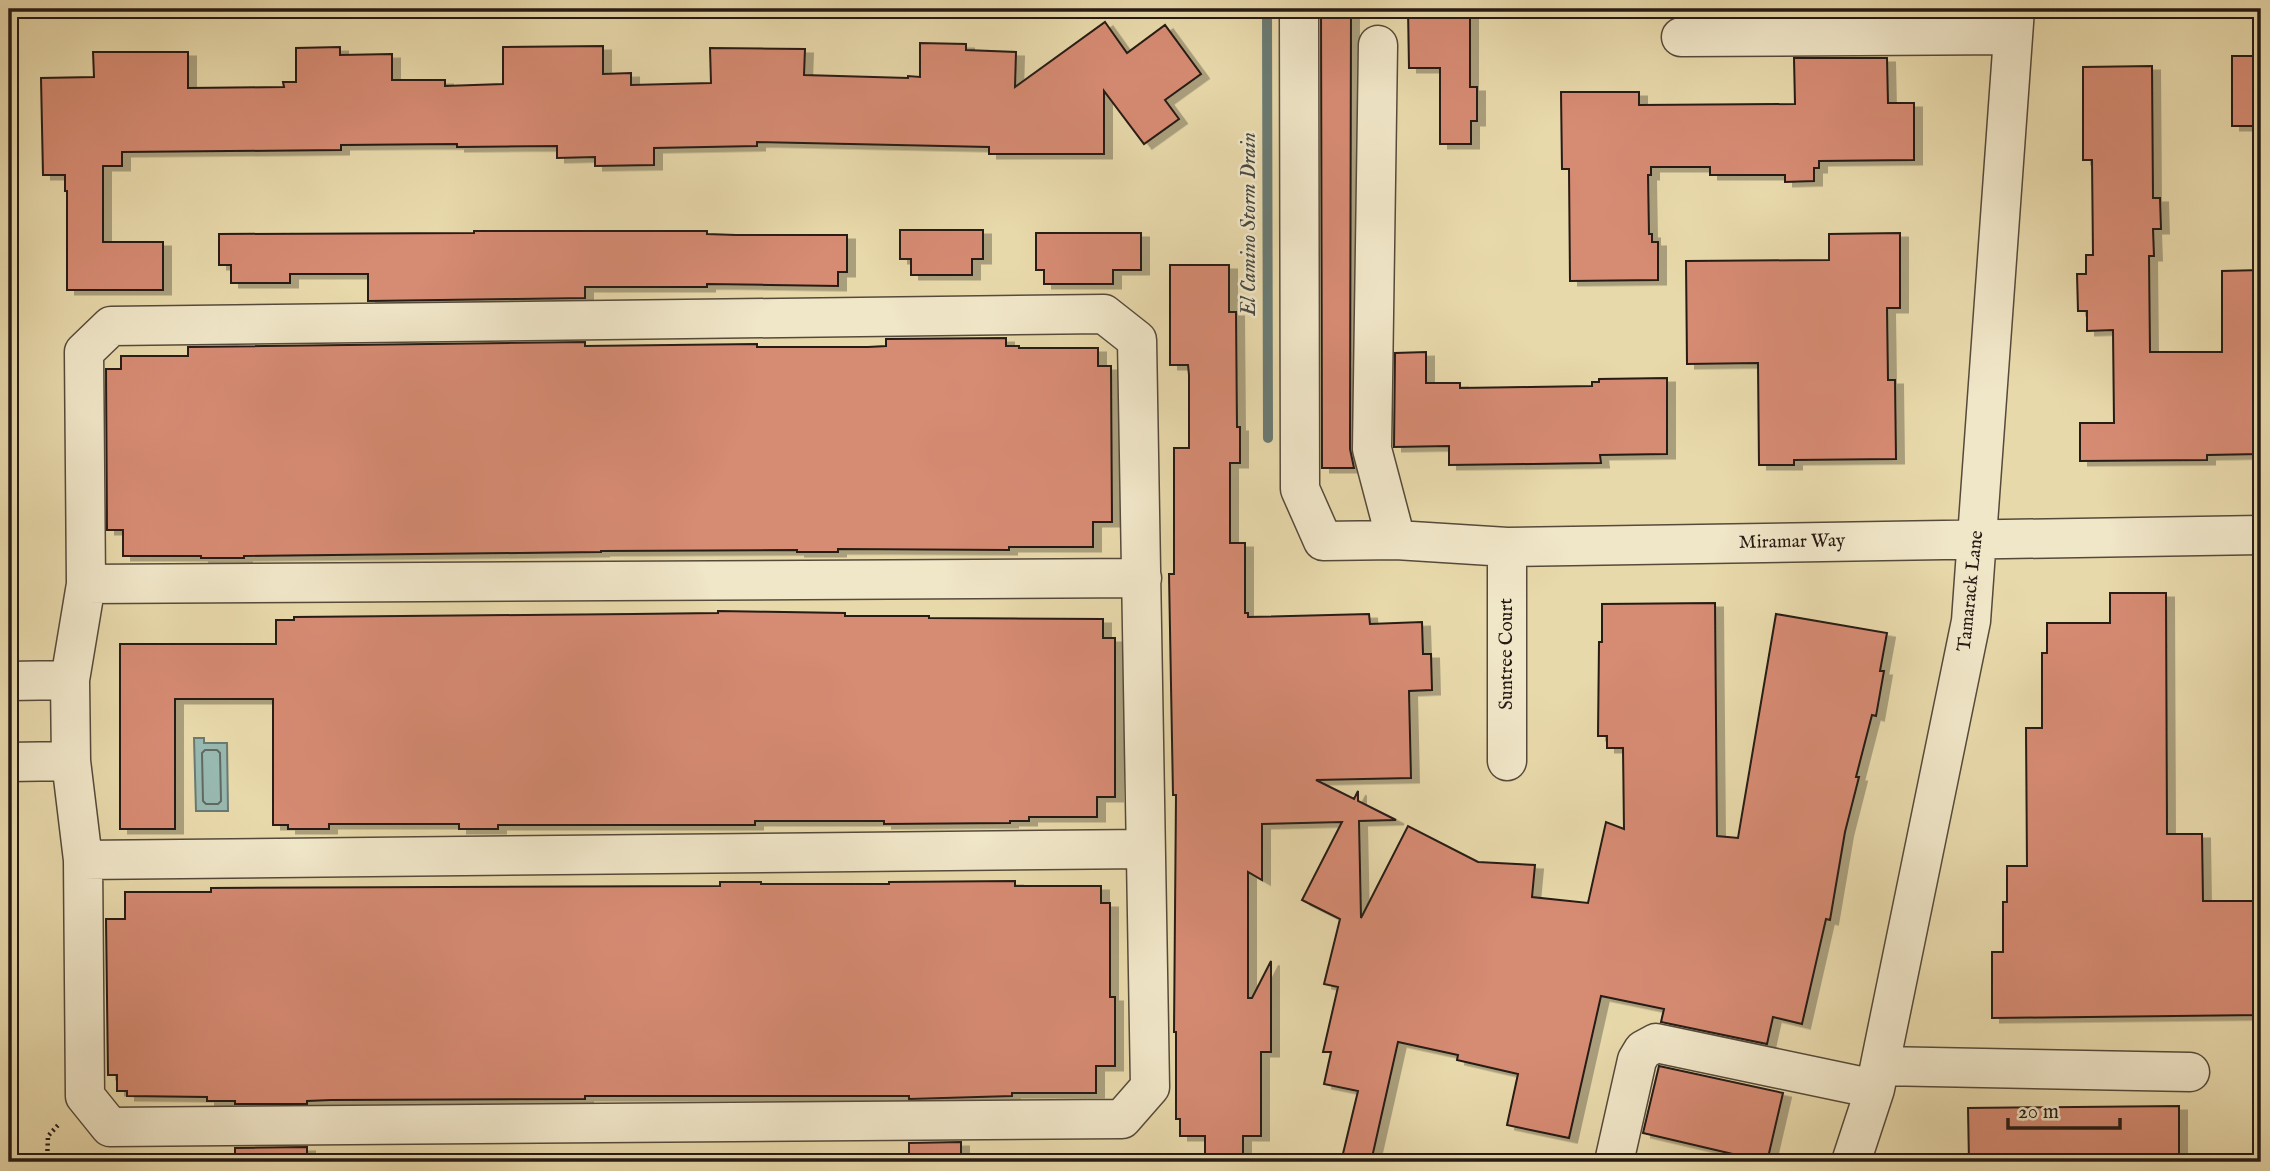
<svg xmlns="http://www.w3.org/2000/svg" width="2270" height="1171" font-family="'IM FELL English',serif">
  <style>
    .water { fill: #98b9b0; stroke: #6a7a72; stroke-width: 2 }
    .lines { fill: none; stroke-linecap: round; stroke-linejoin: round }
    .shore { stroke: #5f6a62; stroke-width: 2 }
    .stream { stroke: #6a7a72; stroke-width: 10 }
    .building { fill: #d68b73; stroke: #261b14; stroke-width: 2; filter: url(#shadow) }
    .minor-casing { stroke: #564a3a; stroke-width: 41 }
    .path { stroke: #261b14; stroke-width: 4.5; stroke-dasharray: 2 3.5; stroke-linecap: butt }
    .minor { stroke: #f0e6c8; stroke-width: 38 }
    .labels { text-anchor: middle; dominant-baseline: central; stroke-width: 5; stroke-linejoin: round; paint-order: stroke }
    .street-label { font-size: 19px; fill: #261b14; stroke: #f0e6c8 }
    .water-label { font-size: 21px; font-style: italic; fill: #484a43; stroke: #f0e6c8 }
  </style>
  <defs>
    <filter id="shadow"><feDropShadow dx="8" dy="4.5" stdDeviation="0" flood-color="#0004"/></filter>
  </defs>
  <rect width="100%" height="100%" fill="#e8d9ab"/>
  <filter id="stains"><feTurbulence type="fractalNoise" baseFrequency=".00286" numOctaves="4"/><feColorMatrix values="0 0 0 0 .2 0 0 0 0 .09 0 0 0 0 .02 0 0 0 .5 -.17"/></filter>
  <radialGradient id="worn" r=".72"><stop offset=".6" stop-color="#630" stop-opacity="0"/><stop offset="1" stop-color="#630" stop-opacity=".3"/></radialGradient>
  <path class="water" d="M 194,738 L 204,738 L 204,743 L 227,743 L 228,811 L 196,811 Z"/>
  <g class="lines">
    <path class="shore" d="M 205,750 L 217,750 L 220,753 L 221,801 L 218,804 L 206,804 L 203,801 L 202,753 Z"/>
    <path class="stream" d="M 1267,9 L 1268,438"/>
  </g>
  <path class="building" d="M 1321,9 L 1351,9 L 1350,449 L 1354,468 L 1322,468 Z
    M 1408,9 L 1470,9 L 1470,87 L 1477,87 L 1477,121 L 1471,121 L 1471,144 L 1440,144 L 1440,68 L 1409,68 Z
    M 1794,9 L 1887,9 L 1887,14 L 1794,14 Z
    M 1105,22 L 1127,53 L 1165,25 L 1201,74 L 1165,100 L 1179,119 L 1144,144 L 1104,91 L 1104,154 L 989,154 L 989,147 L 757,142 L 757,146 L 654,148 L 654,165 L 595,166 L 595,157 L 557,158 L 557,146 L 457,147 L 457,144 L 341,145 L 341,150 L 122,152 L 122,166 L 103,166 L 103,242 L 163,242 L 163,290 L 67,290 L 67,191 L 65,191 L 65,175 L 43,175 L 41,78 L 94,77 L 93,52 L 188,52 L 188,88 L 284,87 L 283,82 L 296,82 L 296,48 L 340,47 L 340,55 L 392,54 L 392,80 L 445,80 L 445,86 L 503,84 L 503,47 L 603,46 L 603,74 L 631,73 L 631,85 L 711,83 L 710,48 L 805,49 L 804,75 L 908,78 L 908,76 L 920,77 L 920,43 L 966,44 L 966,50 L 1016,52 L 1015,87 Z
    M 2232,56 L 2261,56 L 2261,126 L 2232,126 Z
    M 1794,58 L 1887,58 L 1888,103 L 1914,103 L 1914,160 L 1819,161 L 1819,168 L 1814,168 L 1814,181 L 1785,182 L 1785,175 L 1710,175 L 1710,167 L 1651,167 L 1651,175 L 1648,175 L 1649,234 L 1652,234 L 1652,242 L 1658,242 L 1658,280 L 1570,281 L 1569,169 L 1562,169 L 1561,92 L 1639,92 L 1639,105 L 1795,104 Z
    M 2152,66 L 2153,198 L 2160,198 L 2161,229 L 2153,229 L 2154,256 L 2149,256 L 2150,352 L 2222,352 L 2222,271 L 2261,270 L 2261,454 L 2207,455 L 2207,460 L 2080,461 L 2080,423 L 2114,423 L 2113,330 L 2087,331 L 2087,311 L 2078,311 L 2077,274 L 2086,274 L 2086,255 L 2093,255 L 2092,160 L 2083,160 L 2083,67 Z
    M 900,230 L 983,230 L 983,259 L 972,259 L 972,275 L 911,275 L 911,259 L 900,259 Z
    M 474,231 L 707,231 L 707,234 L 736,235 L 847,235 L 847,272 L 838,272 L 838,286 L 707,284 L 707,287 L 585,287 L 585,298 L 368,301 L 368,274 L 290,274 L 290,283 L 231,283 L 231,265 L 219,265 L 219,234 L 474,233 Z
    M 1036,233 L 1141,233 L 1141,270 L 1113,270 L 1113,284 L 1044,284 L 1044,270 L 1036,270 Z
    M 1900,233 L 1900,308 L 1887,308 L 1888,380 L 1895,380 L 1896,459 L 1794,460 L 1794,465 L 1759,465 L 1758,363 L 1687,364 L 1686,261 L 1829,260 L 1829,234 Z
    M 1170,265 L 1229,265 L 1229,312 L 1236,312 L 1237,427 L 1240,427 L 1240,463 L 1230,463 L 1230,543 L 1245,543 L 1245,613 L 1248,613 L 1248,617 L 1369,614 L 1370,624 L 1422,622 L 1423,654 L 1431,654 L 1432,690 L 1409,691 L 1411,778 L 1316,780 L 1354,799 L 1358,791 L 1358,801 L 1396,820 L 1359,821 L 1361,918 L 1408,826 L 1478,862 L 1535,865 L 1532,897 L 1588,903 L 1606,822 L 1624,829 L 1623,748 L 1607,748 L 1607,736 L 1598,736 L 1599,642 L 1602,642 L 1602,604 L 1715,603 L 1717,836 L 1738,838 L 1776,614 L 1887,633 L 1880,671 L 1884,671 L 1876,716 L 1872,715 L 1856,777 L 1859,777 L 1845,832 L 1830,920 L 1826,919 L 1802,1024 L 1773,1017 L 1767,1044 L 1661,1022 L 1664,1009 L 1601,996 L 1569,1138 L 1507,1125 L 1518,1074 L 1457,1060 L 1458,1055 L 1398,1042 L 1371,1162 L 1341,1162 L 1358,1091 L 1324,1084 L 1331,1052 L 1323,1052 L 1338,987 L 1324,984 L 1340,919 L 1302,900 L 1342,822 L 1262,824 L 1262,880 L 1248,872 L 1248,998 L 1252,998 L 1271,961 L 1271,1052 L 1261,1052 L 1261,1136 L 1243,1136 L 1243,1162 L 1205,1162 L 1205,1136 L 1180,1136 L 1180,1119 L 1176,1119 L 1176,1032 L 1174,1032 L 1176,795 L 1173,795 L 1169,574 L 1174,574 L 1174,448 L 1189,448 L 1189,375 L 1188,365 L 1170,365 Z
    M 1006,338 L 1006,346 L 1019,346 L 1019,348 L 1098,348 L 1098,366 L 1111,366 L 1112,522 L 1093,522 L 1093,547 L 1009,547 L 1009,550 L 838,549 L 838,552 L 797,552 L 797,550 L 601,551 L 601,552 L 244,556 L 244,558 L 201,558 L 201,556 L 123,556 L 123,530 L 107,530 L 106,369 L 121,369 L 121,356 L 188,356 L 188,347 L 585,342 L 585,346 L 757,344 L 757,347 L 868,347 L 886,346 L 886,339 Z
    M 1426,352 L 1426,383 L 1460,383 L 1460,388 L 1592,386 L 1592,382 L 1599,382 L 1599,379 L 1667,378 L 1667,454 L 1600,455 L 1601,463 L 1449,465 L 1449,446 L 1394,447 L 1395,353 Z
    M 2110,593 L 2166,593 L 2167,834 L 2202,834 L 2203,901 L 2261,901 L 2261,1015 L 1992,1018 L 1992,952 L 2003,952 L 2003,902 L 2007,902 L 2007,866 L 2027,866 L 2026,728 L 2042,728 L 2042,653 L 2047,653 L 2047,623 L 2110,623 Z
    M 718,611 L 845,613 L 845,616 L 929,616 L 929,618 L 1103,619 L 1103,638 L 1115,638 L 1115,797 L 1097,797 L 1097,817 L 1029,817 L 1029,821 L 1010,821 L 1010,823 L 884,824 L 884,821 L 755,821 L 755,825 L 498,825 L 498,829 L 459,829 L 459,824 L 329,824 L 329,829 L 288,829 L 288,825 L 273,825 L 273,699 L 175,699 L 175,829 L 120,829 L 120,644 L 276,644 L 276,620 L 294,620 L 294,617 L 633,614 L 718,613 Z
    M 1015,881 L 1015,886 L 1101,886 L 1101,903 L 1110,903 L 1110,997 L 1115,997 L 1115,1066 L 1096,1066 L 1096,1093 L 1012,1093 L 1012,1096 L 909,1099 L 909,1096 L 585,1096 L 585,1099 L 331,1100 L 307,1101 L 307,1104 L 235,1104 L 235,1101 L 207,1101 L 207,1097 L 127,1096 L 127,1091 L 117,1091 L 117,1075 L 108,1075 L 106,919 L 125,919 L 125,892 L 211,892 L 211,888 L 720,886 L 720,882 L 761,882 L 761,884 L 889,884 L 889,882 Z
    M 1659,1066 L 1783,1093 L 1767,1162 L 1643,1133 Z
    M 2179,1106 L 2179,1162 L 1969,1162 L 1968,1108 Z
    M 961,1142 L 961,1162 L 909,1162 L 909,1143 Z
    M 307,1147 L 307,1162 L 235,1162 L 235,1148 Z"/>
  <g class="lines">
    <g class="minor-casing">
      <path id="minor" d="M 1299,9 L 1300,489 L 1323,541 L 1396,540 L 1507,547 L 2261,535
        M 1681,37 L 2013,35
        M 1378,45 L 1372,449 L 1396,540
        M 1104,314 L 1137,340 L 1150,1087 L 1122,1119 L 110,1127 L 85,1096 L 83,860 L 71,761 L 70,680 L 86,584 L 84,352 L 111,326 Z
        M 1507,547 L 1507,761
        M 86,584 L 1142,578
        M 9,681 L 70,680
        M 9,762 L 71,761
        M 83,860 L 1144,849
        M 1880,1066 L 2190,1072
        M 1614,1162 L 1637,1060 L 1643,1050 L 1656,1043 L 1875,1089
        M 1851,1162 L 1875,1089 L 1971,621 L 2015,9"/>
    </g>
    <path class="path" d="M 47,1162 L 48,1136 L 60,1123"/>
    <use href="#minor" class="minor"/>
  </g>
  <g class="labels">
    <g class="street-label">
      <text transform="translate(1792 542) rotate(-1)">Miramar Way</text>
      <text transform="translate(1971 591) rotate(-84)">Tamarack Lane</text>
      <text transform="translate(1507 654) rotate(-90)">Suntree Court</text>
    </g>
    <g class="water-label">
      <text transform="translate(1249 224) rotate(-90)">El Camino Storm Drain</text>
    </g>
  </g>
  <rect width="2270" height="1171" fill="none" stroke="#e8d9ab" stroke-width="35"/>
  <rect x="10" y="10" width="2249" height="1150" fill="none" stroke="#261b14" stroke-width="3.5"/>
  <rect x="18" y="18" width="2235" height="1136" fill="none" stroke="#261b14" stroke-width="2"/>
  <path d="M2008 1118v10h112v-10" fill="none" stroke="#261b14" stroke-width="3.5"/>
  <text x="2018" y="1118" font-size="21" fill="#261b14" stroke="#f0e6c8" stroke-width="5" paint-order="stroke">20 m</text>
  <rect width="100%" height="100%" filter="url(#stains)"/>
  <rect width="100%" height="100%" fill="url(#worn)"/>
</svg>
